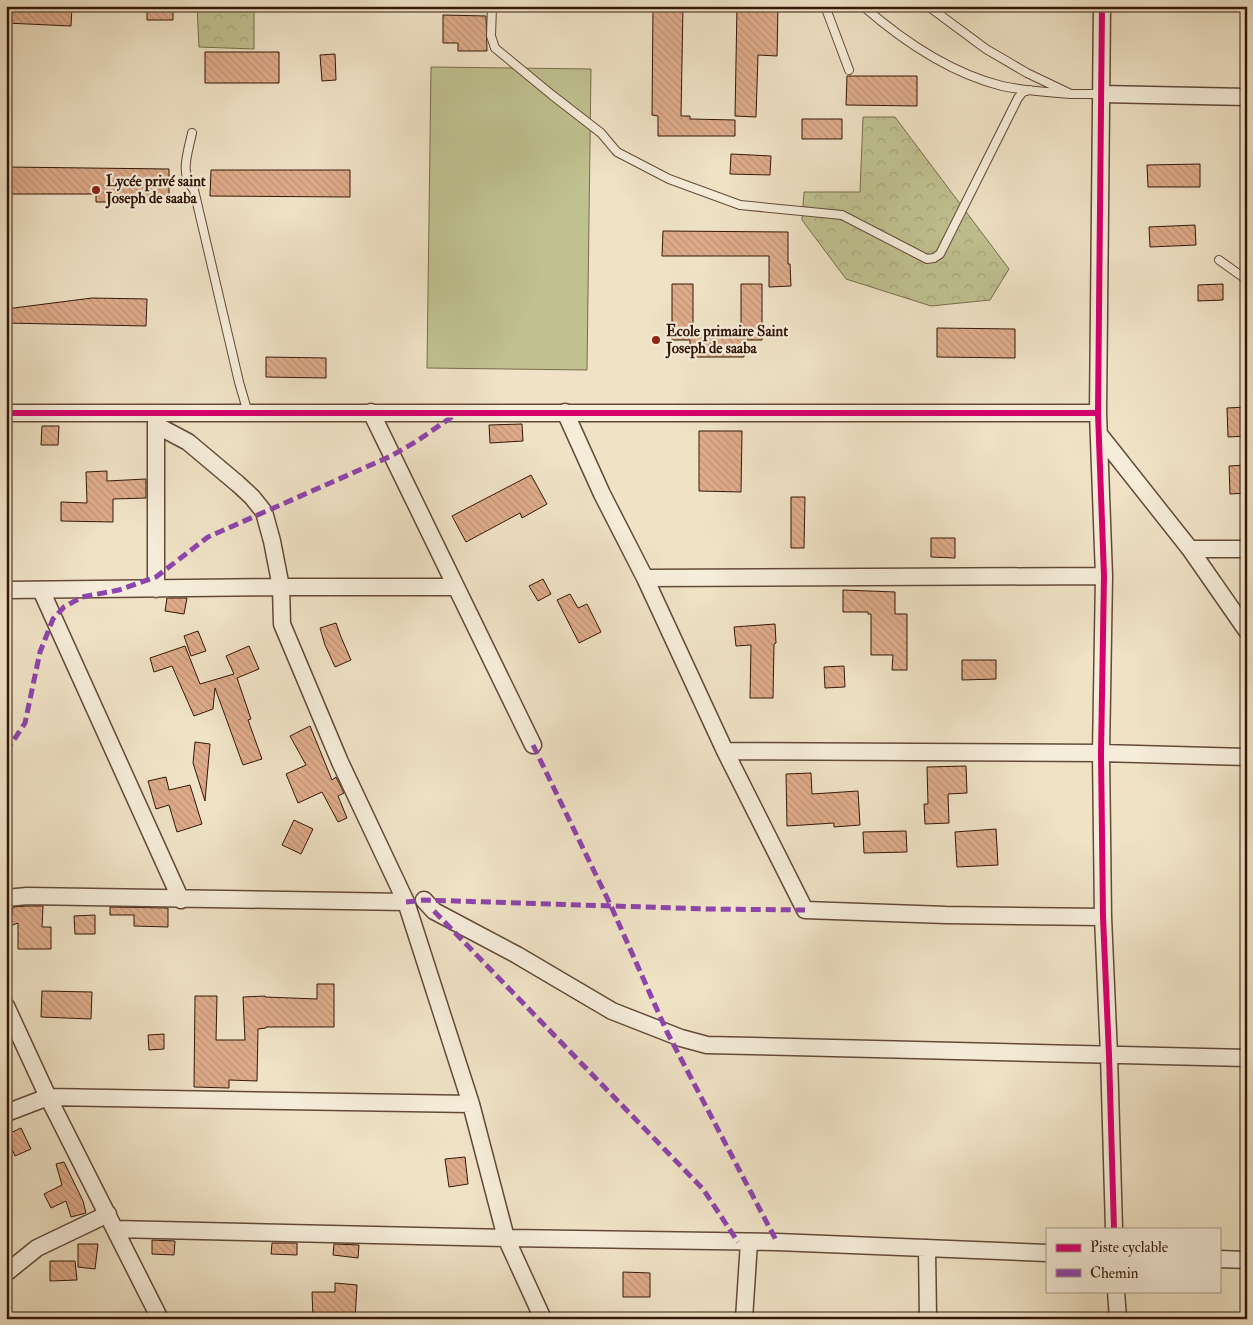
<svg xmlns="http://www.w3.org/2000/svg" width="1253" height="1325" font-family="'IM FELL Double Pica',serif">
  <style>
    .forest { fill: url(#forest-crowns); stroke: #7a6c4c }
    .pitch { fill: #c0c190; stroke: #7a6c4c }
    .building { fill: url(#building-back-hatch); stroke: #341809 }
    .lines { fill: none; stroke-linecap: round; stroke-linejoin: round }
    .lane-casing { stroke: #634a38; stroke-width: 10 }
    .street-casing { stroke: #634a38; stroke-width: 19 }
    .lane { stroke: #f5ecd9; stroke-width: 8 }
    .street { stroke: #f5ecd9; stroke-width: 16 }
    .quiet { stroke: #8e44ad; stroke-width: 5; stroke-dasharray: 10 5; stroke-linecap: butt }
    .cycleway-casing { stroke: #f5ecd9; stroke-width: 9 }
    .cycleway { stroke: #d6006c; stroke-width: 6 }
    .poi-dot { fill: #8f2418; stroke: #f5ecd9; stroke-width: 2 }
    .labels { text-anchor: middle; dominant-baseline: central; stroke-width: 4.5; stroke-linejoin: round; paint-order: stroke }
    .poi-label { font-size: 15px; font-weight: bold; fill: #341809; stroke: #f5ecd9; text-anchor: start }
  </style>
  <defs>
    <pattern id="forest-crowns" width="20" height="18" patternUnits="userSpaceOnUse" patternTransform="scale(1.25)"><rect width="20" height="18" fill="#c0c190"/><path d="M2 6a3 3 0 1 1 6 0M12 15a3 3 0 1 1 6 0" fill="none" stroke="#a6a57b"/></pattern>
    <pattern id="building-back-hatch" width="6" height="6" patternUnits="userSpaceOnUse" patternTransform="scale(1.25)"><rect width="6" height="6" fill="#dfac8b"/><path d="M-1 5l2 2M0 0l6 6M5-1l2 2" fill="none" stroke="#c09377"/></pattern>
  </defs>
  <rect width="100%" height="100%" fill="#efe2c5"/>
  <filter id="stains"><feTurbulence type="fractalNoise" baseFrequency=".004" numOctaves="4"/><feColorMatrix values="0 0 0 0 .2 0 0 0 0 .09 0 0 0 0 .02 0 0 0 .5 -.17"/></filter>
  <radialGradient id="worn" r=".72"><stop offset=".6" stop-color="#630" stop-opacity="0"/><stop offset="1" stop-color="#630" stop-opacity=".3"/></radialGradient>
  <path class="forest" d="M 197,6 L 254,6 L 254,49 L 199,47 Z
    M 863,117 L 895,117 L 1009,269 L 990,300 L 931,306 L 846,279 L 802,220 L 804,192 L 860,192 Z"/>
  <path class="pitch" d="M 431,67 L 591,69 L 587,370 L 427,368 Z"/>
  <path class="building" d="M 6,6 L 72,6 L 71,26 L 6,23 Z
    M 147,6 L 173,6 L 173,20 L 147,20 Z
    M 653,6 L 683,6 L 681,116 L 690,116 L 690,119 L 735,120 L 735,136 L 658,136 L 658,116 L 652,115 Z
    M 737,6 L 778,6 L 777,56 L 758,55 L 756,117 L 735,116 Z
    M 443,15 L 486,16 L 487,51 L 458,51 L 458,43 L 443,43 Z
    M 205,52 L 279,52 L 279,83 L 205,83 Z
    M 335,54 L 336,80 L 322,81 L 320,55 Z
    M 847,76 L 917,76 L 917,106 L 846,105 Z
    M 802,119 L 842,119 L 842,139 L 802,139 Z
    M 731,154 L 771,156 L 770,175 L 730,174 Z
    M 1200,164 L 1200,187 L 1148,187 L 1147,165 Z
    M 6,167 L 169,169 L 169,202 L 96,202 L 96,194 L 6,194 Z
    M 211,170 L 350,170 L 350,197 L 210,196 Z
    M 1195,225 L 1196,245 L 1150,247 L 1149,227 Z
    M 663,231 L 788,232 L 788,264 L 790,264 L 791,286 L 769,287 L 769,256 L 662,256 Z
    M 672,284 L 693,284 L 693,335 L 741,335 L 741,284 L 762,284 L 762,340 L 747,340 L 747,350 L 744,350 L 744,357 L 690,357 L 690,340 L 672,340 Z
    M 1223,284 L 1223,300 L 1198,301 L 1198,285 Z
    M 92,298 L 147,299 L 146,326 L 6,323 L 6,309 Z
    M 937,328 L 1015,329 L 1015,358 L 937,357 Z
    M 266,357 L 326,358 L 326,378 L 266,377 Z
    M 1247,407 L 1247,436 L 1228,437 L 1227,408 Z
    M 522,424 L 523,441 L 490,443 L 489,425 Z
    M 42,426 L 59,426 L 58,445 L 41,445 Z
    M 699,431 L 742,431 L 741,492 L 699,491 Z
    M 1247,465 L 1247,493 L 1230,494 L 1229,466 Z
    M 107,471 L 107,481 L 146,479 L 146,498 L 113,499 L 113,522 L 61,521 L 61,502 L 87,503 L 86,472 Z
    M 531,475 L 547,504 L 522,518 L 520,513 L 466,542 L 452,516 Z
    M 791,497 L 805,497 L 804,548 L 791,548 Z
    M 931,538 L 955,538 L 955,558 L 931,557 Z
    M 543,579 L 551,594 L 538,601 L 529,586 Z
    M 843,590 L 895,592 L 895,614 L 907,614 L 907,670 L 892,670 L 893,655 L 871,655 L 871,614 L 868,614 L 868,612 L 843,612 Z
    M 570,594 L 578,608 L 587,604 L 601,632 L 579,643 L 557,600 Z
    M 167,598 L 187,598 L 184,614 L 165,611 Z
    M 336,623 L 341,637 L 351,660 L 335,667 L 325,645 L 320,628 Z
    M 775,624 L 776,643 L 774,644 L 773,698 L 750,698 L 751,645 L 736,646 L 734,627 Z
    M 198,631 L 206,651 L 191,656 L 184,636 Z
    M 185,646 L 200,684 L 234,674 L 226,656 L 249,646 L 259,669 L 237,678 L 251,719 L 248,720 L 262,759 L 243,765 L 215,688 L 213,709 L 194,716 L 172,666 L 154,672 L 150,658 Z
    M 962,660 L 996,660 L 996,679 L 962,680 Z
    M 844,666 L 845,687 L 825,688 L 824,667 Z
    M 310,726 L 332,780 L 336,777 L 344,793 L 338,796 L 347,818 L 338,822 L 322,792 L 298,803 L 286,774 L 306,765 L 290,736 Z
    M 195,742 L 210,744 L 205,801 L 193,763 Z
    M 966,766 L 967,793 L 948,794 L 949,823 L 925,824 L 924,804 L 928,804 L 927,767 Z
    M 811,773 L 812,794 L 858,791 L 860,825 L 834,827 L 834,823 L 787,826 L 786,774 Z
    M 166,777 L 169,790 L 190,785 L 202,824 L 177,832 L 169,805 L 156,809 L 148,781 Z
    M 294,820 L 313,829 L 301,854 L 282,845 Z
    M 996,829 L 998,865 L 957,867 L 955,832 Z
    M 906,831 L 907,852 L 864,853 L 863,832 Z
    M 27,906 L 43,906 L 42,927 L 51,927 L 51,949 L 18,949 L 18,923 L 10,926 L 13,907 Z
    M 110,907 L 168,908 L 168,927 L 134,926 L 134,915 L 110,915 Z
    M 95,915 L 95,934 L 75,934 L 74,916 Z
    M 317,984 L 334,984 L 334,1027 L 266,1027 L 266,1028 L 258,1029 L 257,1081 L 229,1080 L 229,1088 L 194,1087 L 195,996 L 217,996 L 216,1040 L 245,1040 L 243,997 L 265,996 L 265,997 L 317,999 Z
    M 42,991 L 92,992 L 91,1019 L 41,1017 Z
    M 164,1034 L 164,1049 L 149,1050 L 148,1035 Z
    M 21,1128 L 31,1149 L 15,1156 L 6,1135 Z
    M 465,1157 L 468,1184 L 449,1187 L 445,1159 Z
    M 64,1162 L 83,1201 L 86,1213 L 71,1217 L 66,1201 L 51,1208 L 44,1194 L 62,1185 L 56,1164 Z
    M 152,1240 L 175,1241 L 174,1255 L 152,1254 Z
    M 272,1243 L 297,1243 L 297,1255 L 271,1254 Z
    M 78,1244 L 98,1244 L 95,1269 L 78,1267 Z
    M 334,1244 L 359,1245 L 358,1258 L 333,1255 Z
    M 50,1261 L 75,1261 L 77,1280 L 50,1281 Z
    M 623,1272 L 650,1273 L 650,1297 L 623,1297 Z
    M 335,1283 L 357,1285 L 355,1319 L 313,1319 L 312,1292 L 335,1292 Z"/>
  <g class="lines">
    <g class="lane-casing">
      <path id="lane" d="M 492,6 L 491,36 L 495,48 L 552,95 L 601,133 L 617,152 L 669,179 L 740,205 L 842,215 L 927,259 L 934,258 L 940,254 L 1018,98 L 1023,92 L 1030,90
        M 825,6 L 849,70
        M 863,6 C 903,41 950,73 1002,86 C 1024,91 1049,92 1071,94
        M 928,6 L 986,49 L 1027,73 L 1071,94 L 1101,94
        M 192,133 C 188,153 179,174 194,190 L 239,382 L 248,413
        M 1219,260 L 1247,280"/>
    </g>
    <g class="street-casing">
      <path id="street" d="M 1102,6 L 1098,413 L 1104,576 L 1101,753 L 1103,917 L 1109,1055 L 1114,1229
        M 1101,94 L 1247,97
        M 371,412 L 533,745
        M 565,412 L 602,494 L 645,578 L 725,751 L 805,910 L 946,915 L 1103,917
        M 6,413 L 1098,413
        M 156,417 L 156,589
        M 156,425 L 188,442 L 238,484 L 252,497 L 264,512 L 272,541 L 281,587 L 282,624 L 340,762 L 406,902 L 471,1104 L 506,1238 L 543,1319
        M 1099,434 L 1190,549 L 1247,631
        M 1190,549 L 1247,549
        M 645,578 L 1104,576
        M 6,590 L 281,587 L 455,587
        M 41,590 L 181,900
        M 725,751 L 1101,753 L 1247,757
        M 6,898 L 27,896 L 406,902
        M 424,900 L 434,911 L 517,955 L 612,1011 L 681,1038 L 707,1045 L 1247,1058
        M 6,1006 L 48,1097 L 160,1319
        M 6,1113 L 48,1097 L 471,1104
        M 115,1229 L 506,1238 L 777,1242 L 1047,1253
        M 927,1248 L 928,1319
        M 1219,1259 L 1247,1260
        M 6,1273 L 37,1248 L 108,1214
        M 1116,1291 L 1118,1319
        M 744,1319 L 749,1242"/>
    </g>
    <use href="#lane" class="lane"/>
    <use href="#street" class="street"/>
    <path class="quiet" d="M 533,745 L 611,906 L 667,1032 L 777,1242
      M 6,752 L 25,723 L 40,652 L 53,619 L 64,607 L 82,597 L 119,590 L 156,577 L 208,537 L 391,456 L 417,441 L 456,414
      M 406,902 L 424,900 L 708,909 L 805,910
      M 434,911 L 703,1189 L 738,1242"/>
    <g class="cycleway-casing">
      <path id="cycleway" d="M 1102,6 L 1098,413 L 1104,576 L 1101,753 L 1103,917 L 1109,1055 L 1114,1229
        M 6,413 L 1098,413"/>
    </g>
    <use href="#cycleway" class="cycleway"/>
  </g>
  <g class="poi-dot">
    <circle cx="96" cy="190" r="5"/>
    <circle cx="656" cy="340" r="5"/>
  </g>
  <g class="labels">
    <g class="poi-label">
      <text x="106" y="181">Lycée privé saint<tspan x="106" dy="17">Joseph de saaba</tspan></text>
      <text x="666" y="331">Ecole primaire Saint<tspan x="666" dy="17">Joseph de saaba</tspan></text>
    </g>
  </g>
  <rect width="1253" height="1325" fill="none" stroke="#efe2c5" stroke-width="25"/>
  <rect x="8" y="8" width="1238" height="1310" fill="none" stroke="#341809" stroke-width="2.5"/>
  <rect x="12" y="12" width="1228" height="1300" fill="none" stroke="#341809"/>
  <rect x="1046" y="1228" width="175" height="65" fill="#f5ecd9" stroke="#a89786"/>
  <rect x="1056" y="1244" width="25" height="8" fill="#d6006c" stroke="#a89786"/>
  <text x="1090" y="1252" font-size="15" fill="#341809">Piste cyclable</text>
  <rect x="1056" y="1269" width="25" height="8" fill="#8e44ad" stroke="#a89786"/>
  <text x="1090" y="1278" font-size="15" fill="#341809">Chemin</text>
  <rect width="100%" height="100%" filter="url(#stains)"/>
  <rect width="100%" height="100%" fill="url(#worn)"/>
</svg>
